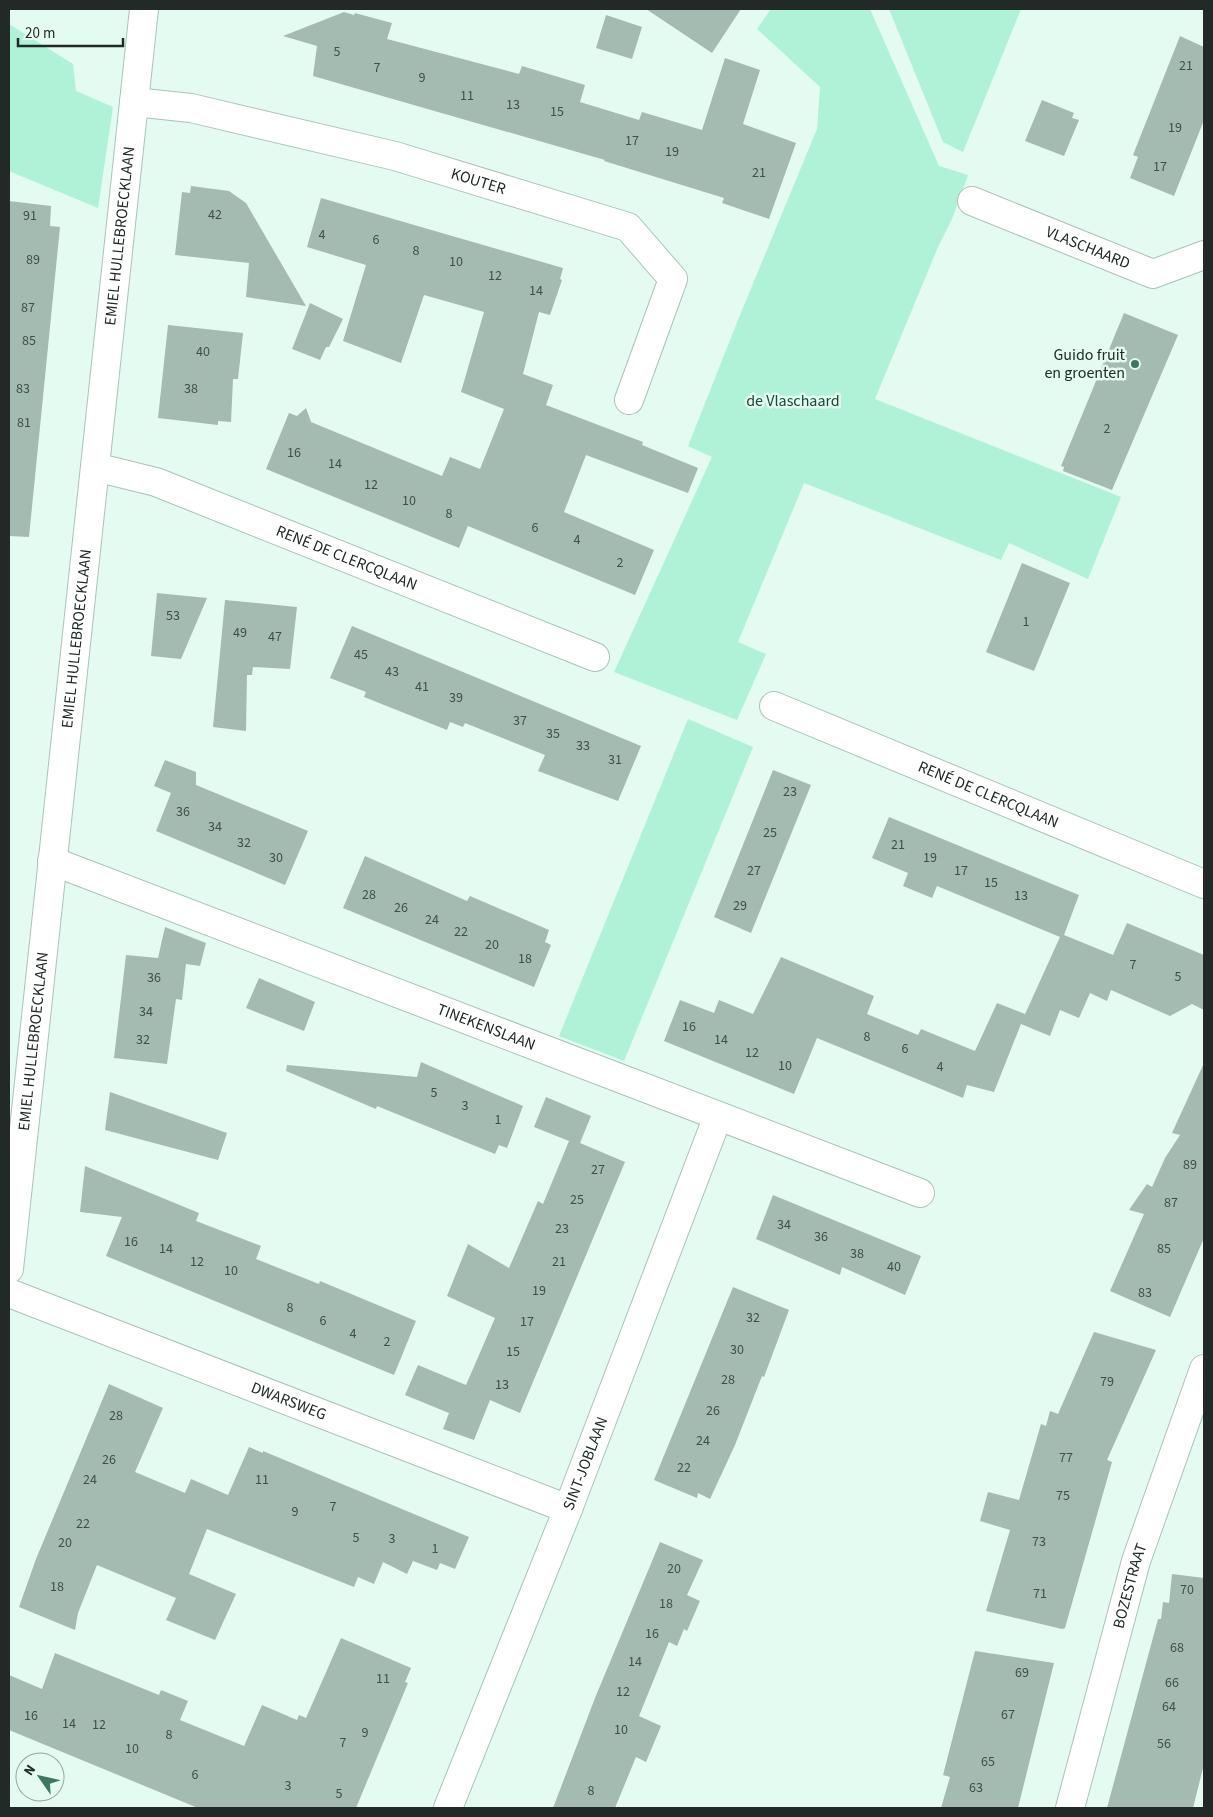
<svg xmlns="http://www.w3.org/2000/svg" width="1213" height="1817" font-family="'Source Sans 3',sans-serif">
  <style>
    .green { fill: #aff2d8 }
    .building { fill: #a4bbb1 }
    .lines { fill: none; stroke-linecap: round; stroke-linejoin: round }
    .street-casing { stroke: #aac2b8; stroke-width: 30 }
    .street { stroke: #fff; stroke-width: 28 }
    .poi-dot { fill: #3c7863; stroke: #e3fbf1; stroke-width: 2 }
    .labels { text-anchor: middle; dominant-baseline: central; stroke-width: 5; stroke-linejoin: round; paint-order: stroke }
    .number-label { font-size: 14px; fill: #424e4a }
    .street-label { font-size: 16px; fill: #212a27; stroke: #e3fbf1 }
    .poi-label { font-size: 16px; fill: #212a27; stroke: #e3fbf1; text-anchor: end }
    .park-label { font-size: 16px; fill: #144b3a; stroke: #e3fbf1 }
  </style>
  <rect width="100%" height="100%" fill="#e3fbf1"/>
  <path class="green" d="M 771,9 L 870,9 L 939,166 L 968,175 L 952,219 L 938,247 L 875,399 L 1121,497 L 1088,579 L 1009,543 L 1001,560 L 804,483 L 738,642 L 766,654 L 737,720 L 614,672 L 712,457 L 688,446 L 740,315 L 817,129 L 820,87 L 757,29 Z
    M 889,9 L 1021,9 L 963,152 L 943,142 Z
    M 9,24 L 73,64 L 76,91 L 113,107 L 98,208 L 9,171 Z
    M 688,719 L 753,747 L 624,1061 L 559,1036 Z"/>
  <path class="building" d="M 646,9 L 741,9 L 712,53 Z
    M 344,12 L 354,15 L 355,13 L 392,23 L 387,39 L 519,74 L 522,66 L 585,85 L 580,102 L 639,120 L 642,112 L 702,130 L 725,58 L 760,70 L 743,124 L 796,143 L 769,219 L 722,203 L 724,198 L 604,161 L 605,160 L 313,76 L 317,46 L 283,36 Z
    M 606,15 L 642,27 L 632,59 L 596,48 Z
    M 1180,36 L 1204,47 L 1204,120 L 1174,196 L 1130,178 L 1138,157 L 1133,155 Z
    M 1042,100 L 1074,113 L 1072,118 L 1079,120 L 1064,156 L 1025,141 Z
    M 191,186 L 229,191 L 246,203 L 306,306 L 246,297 L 249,263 L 175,255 L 182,192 L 190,193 Z
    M 321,198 L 563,268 L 560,279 L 562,280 L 550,315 L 539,312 L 523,374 L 553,385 L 546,405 L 643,442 L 642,445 L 698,468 L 688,493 L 586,455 L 564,512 L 654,550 L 635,595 L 468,526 L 459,548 L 266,469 L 289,413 L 297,416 L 306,408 L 311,422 L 442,476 L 450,457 L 480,469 L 504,409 L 461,392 L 484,312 L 424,295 L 401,363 L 343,341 L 366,265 L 307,247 Z
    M 9,201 L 51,206 L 50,226 L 60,227 L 29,537 L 9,536 Z
    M 310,303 L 343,319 L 329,347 L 326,347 L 320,360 L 292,349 Z
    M 1124,313 L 1178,335 L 1112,490 L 1063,471 L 1064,467 L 1061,466 Z
    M 168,325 L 243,333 L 238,379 L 233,379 L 231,422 L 218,421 L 218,425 L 158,418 Z
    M 1022,563 L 1070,583 L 1034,671 L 986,652 Z
    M 157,593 L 207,598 L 181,659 L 151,656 Z
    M 225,600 L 297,607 L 290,669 L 253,667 L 252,675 L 247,675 L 246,731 L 213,727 Z
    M 352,626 L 641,746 L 618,801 L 538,771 L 545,755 L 465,723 L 463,727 L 450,722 L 447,730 L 364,697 L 366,692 L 330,678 Z
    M 165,760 L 196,772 L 196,785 L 308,831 L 285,885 L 156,831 L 171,793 L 154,786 Z
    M 773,770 L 811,785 L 751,933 L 714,917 Z
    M 889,817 L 1079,895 L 1064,935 L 1113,955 L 1127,923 L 1204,955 L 1204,1010 L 1192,1004 L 1170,1016 L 1111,990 L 1107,1001 L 1090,993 L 1079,1018 L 1060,1010 L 1050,1036 L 1021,1024 L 994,1092 L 967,1085 L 963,1098 L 817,1038 L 794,1094 L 664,1041 L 680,1000 L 714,1013 L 719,1000 L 753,1014 L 781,957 L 874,996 L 867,1014 L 918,1035 L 921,1029 L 975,1051 L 997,1003 L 1025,1014 L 1021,1023 L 1060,937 L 937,886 L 932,898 L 903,886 L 908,873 L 872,858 Z
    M 365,856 L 467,901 L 470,896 L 549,930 L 545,942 L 551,945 L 534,987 L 343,908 Z
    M 165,927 L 206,943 L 200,966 L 186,964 L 182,1000 L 176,999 L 167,1064 L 114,1058 L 126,955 L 158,958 Z
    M 259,978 L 315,1002 L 304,1031 L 246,1008 Z
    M 421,1062 L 523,1106 L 507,1148 L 499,1145 L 495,1154 L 377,1106 L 376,1109 L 286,1071 L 287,1065 L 417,1077 Z
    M 1204,1063 L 1204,1238 L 1170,1317 L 1110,1291 L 1144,1214 L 1129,1210 L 1147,1184 L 1152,1187 L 1165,1158 L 1180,1135 L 1172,1133 Z
    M 110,1092 L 227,1133 L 218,1160 L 105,1130 Z
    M 546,1097 L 591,1116 L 580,1143 L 625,1162 L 520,1413 L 490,1400 L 474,1440 L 443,1429 L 449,1413 L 405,1395 L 418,1365 L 466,1385 L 495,1318 L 447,1296 L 468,1244 L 509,1268 L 538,1201 L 543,1204 L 569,1141 L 534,1127 Z
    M 85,1166 L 199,1213 L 196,1221 L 261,1246 L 256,1259 L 319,1284 L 320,1281 L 416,1321 L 394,1375 L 106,1256 L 122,1217 L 80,1212 Z
    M 773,1195 L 921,1256 L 905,1295 L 842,1267 L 840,1275 L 756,1239 Z
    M 733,1287 L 789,1310 L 764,1377 L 762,1376 L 735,1445 L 710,1499 L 698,1493 L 697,1498 L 654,1480 Z
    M 1094,1332 L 1156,1350 L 1107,1460 L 1112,1462 L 1065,1628 L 1062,1629 L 986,1611 L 1010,1530 L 980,1521 L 988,1492 L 1019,1500 L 1041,1424 L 1046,1426 L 1050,1411 L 1058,1414 Z
    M 109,1384 L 163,1408 L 135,1472 L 185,1493 L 191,1479 L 228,1495 L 249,1447 L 263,1453 L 263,1451 L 469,1537 L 455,1569 L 440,1563 L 437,1570 L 413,1561 L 407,1574 L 383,1562 L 374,1584 L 358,1577 L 354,1587 L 207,1529 L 189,1574 L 236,1594 L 215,1640 L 166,1620 L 176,1598 L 97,1565 L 78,1613 L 75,1630 L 19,1607 L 36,1559 Z
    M 660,1542 L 703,1560 L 687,1595 L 700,1601 L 687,1631 L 684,1629 L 677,1646 L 669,1642 L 639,1716 L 661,1726 L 646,1762 L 636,1757 L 615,1808 L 553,1808 L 595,1698 Z
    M 1172,1574 L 1204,1578 L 1204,1764 L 1193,1808 L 1107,1808 L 1158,1619 L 1161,1619 L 1163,1602 L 1169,1603 Z
    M 341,1638 L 411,1668 L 405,1682 L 408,1683 L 356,1808 L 198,1808 L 9,1730 L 9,1675 L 42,1689 L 55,1653 L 159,1695 L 161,1690 L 188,1701 L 180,1720 L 244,1746 L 262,1705 L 297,1720 L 299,1715 L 306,1718 Z
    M 975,1651 L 1054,1663 L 1018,1808 L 941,1808 L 950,1777 L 943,1775 Z"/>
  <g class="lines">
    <g class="street-casing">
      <g id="street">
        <path id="s1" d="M 134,102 L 191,108 L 395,156 L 628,227 L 673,279 L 629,400"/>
        <path id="s2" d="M 972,201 L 1153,274 L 1204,255"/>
        <path id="s3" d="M 95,467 L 156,482 L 595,657"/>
        <path id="s4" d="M 774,706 L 1204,884"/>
        <path id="s5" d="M 52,861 L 920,1193"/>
        <path id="s6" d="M 9,1269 L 144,9"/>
        <path id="s7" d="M 9,1293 L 568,1509"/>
        <path id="s8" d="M 448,1808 L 568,1509 L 718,1116"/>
        <path id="s9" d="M 1070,1808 L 1136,1561 L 1204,1369"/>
      </g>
    </g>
    <use href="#street" class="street"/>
  </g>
  <circle class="poi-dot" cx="1135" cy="364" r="5"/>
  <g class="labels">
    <g class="number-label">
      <text x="337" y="52">5</text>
      <text x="1186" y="66">21</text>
      <text x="377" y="68">7</text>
      <text x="422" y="78">9</text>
      <text x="467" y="96">11</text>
      <text x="513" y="105">13</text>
      <text x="557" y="112">15</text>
      <text x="1175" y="128">19</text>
      <text x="632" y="141">17</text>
      <text x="672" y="152">19</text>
      <text x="1160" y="167">17</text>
      <text x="759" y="173">21</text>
      <text x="215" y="215">42</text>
      <text x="30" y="216">91</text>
      <text x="322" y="235">4</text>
      <text x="376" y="240">6</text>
      <text x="416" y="251">8</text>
      <text x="33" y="260">89</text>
      <text x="456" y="262">10</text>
      <text x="495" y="276">12</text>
      <text x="536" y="291">14</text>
      <text x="28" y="308">87</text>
      <text x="29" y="341">85</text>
      <text x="203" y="352">40</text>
      <text x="23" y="389">83</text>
      <text x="191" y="389">38</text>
      <text x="24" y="423">81</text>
      <text x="1107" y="429">2</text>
      <text x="294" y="453">16</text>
      <text x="335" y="464">14</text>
      <text x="371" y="485">12</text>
      <text x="409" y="501">10</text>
      <text x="449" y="514">8</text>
      <text x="535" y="528">6</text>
      <text x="577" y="540">4</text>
      <text x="620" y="563">2</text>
      <text x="173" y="616">53</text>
      <text x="1026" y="622">1</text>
      <text x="240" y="633">49</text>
      <text x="275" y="637">47</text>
      <text x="361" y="655">45</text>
      <text x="392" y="672">43</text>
      <text x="422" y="687">41</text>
      <text x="456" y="698">39</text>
      <text x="520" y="721">37</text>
      <text x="553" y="734">35</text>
      <text x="583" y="746">33</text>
      <text x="615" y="760">31</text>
      <text x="790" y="792">23</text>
      <text x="183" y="812">36</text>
      <text x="215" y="827">34</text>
      <text x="770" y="833">25</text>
      <text x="244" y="843">32</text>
      <text x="898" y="845">21</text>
      <text x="276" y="858">30</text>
      <text x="930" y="858">19</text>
      <text x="754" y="871">27</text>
      <text x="961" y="871">17</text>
      <text x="991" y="883">15</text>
      <text x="369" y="895">28</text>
      <text x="1021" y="896">13</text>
      <text x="740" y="906">29</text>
      <text x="401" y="908">26</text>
      <text x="432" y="920">24</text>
      <text x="461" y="932">22</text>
      <text x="492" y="945">20</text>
      <text x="525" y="959">18</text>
      <text x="1133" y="965">7</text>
      <text x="1178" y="977">5</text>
      <text x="154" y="978">36</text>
      <text x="146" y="1012">34</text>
      <text x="689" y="1027">16</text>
      <text x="867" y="1037">8</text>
      <text x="143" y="1040">32</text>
      <text x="721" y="1040">14</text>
      <text x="905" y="1049">6</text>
      <text x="752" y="1053">12</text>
      <text x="785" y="1066">10</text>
      <text x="940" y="1067">4</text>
      <text x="434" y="1093">5</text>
      <text x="465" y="1106">3</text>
      <text x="498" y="1120">1</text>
      <text x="1190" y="1165">89</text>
      <text x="598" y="1170">27</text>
      <text x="577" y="1200">25</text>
      <text x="1171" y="1203">87</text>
      <text x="784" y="1225">34</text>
      <text x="562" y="1229">23</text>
      <text x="821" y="1237">36</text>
      <text x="131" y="1242">16</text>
      <text x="166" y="1249">14</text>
      <text x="1164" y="1249">85</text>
      <text x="857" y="1254">38</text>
      <text x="197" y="1262">12</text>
      <text x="559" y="1262">21</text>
      <text x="894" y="1267">40</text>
      <text x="231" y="1271">10</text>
      <text x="539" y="1291">19</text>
      <text x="1145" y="1293">83</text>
      <text x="290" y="1308">8</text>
      <text x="753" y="1318">32</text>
      <text x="323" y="1321">6</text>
      <text x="527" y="1322">17</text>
      <text x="353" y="1334">4</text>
      <text x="387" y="1342">2</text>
      <text x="737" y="1350">30</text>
      <text x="513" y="1352">15</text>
      <text x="728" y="1380">28</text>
      <text x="1107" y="1382">79</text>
      <text x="502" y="1385">13</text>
      <text x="713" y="1411">26</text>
      <text x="116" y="1416">28</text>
      <text x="703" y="1441">24</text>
      <text x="1066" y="1458">77</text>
      <text x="109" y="1460">26</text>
      <text x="684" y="1468">22</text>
      <text x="90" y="1480">24</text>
      <text x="262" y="1480">11</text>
      <text x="1063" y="1496">75</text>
      <text x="333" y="1507">7</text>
      <text x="295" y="1512">9</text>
      <text x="83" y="1524">22</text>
      <text x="356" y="1538">5</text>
      <text x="392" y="1539">3</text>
      <text x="1039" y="1542">73</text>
      <text x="65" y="1543">20</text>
      <text x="435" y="1549">1</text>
      <text x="674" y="1569">20</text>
      <text x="57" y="1587">18</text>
      <text x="1187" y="1590">70</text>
      <text x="1040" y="1594">71</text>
      <text x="666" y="1604">18</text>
      <text x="652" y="1634">16</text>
      <text x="1177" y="1648">68</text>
      <text x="635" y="1662">14</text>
      <text x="1022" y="1673">69</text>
      <text x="383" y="1679">11</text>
      <text x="1172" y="1683">66</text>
      <text x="623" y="1692">12</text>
      <text x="1169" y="1707">64</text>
      <text x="1008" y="1715">67</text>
      <text x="31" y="1716">16</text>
      <text x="69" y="1724">14</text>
      <text x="99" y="1725">12</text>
      <text x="621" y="1730">10</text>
      <text x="365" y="1733">9</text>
      <text x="169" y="1735">8</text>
      <text x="343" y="1743">7</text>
      <text x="1164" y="1744">56</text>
      <text x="132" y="1749">10</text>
      <text x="988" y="1762">65</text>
      <text x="195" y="1775">6</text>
      <text x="288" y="1786">3</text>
      <text x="976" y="1788">63</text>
      <text x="591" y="1791">8</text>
      <text x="339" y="1794">5</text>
    </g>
    <g class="street-label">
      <text stroke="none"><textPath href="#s1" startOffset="354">KOUTER</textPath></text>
      <text stroke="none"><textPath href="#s6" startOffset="1039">EMIEL HULLEBROECKLAAN</textPath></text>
      <text stroke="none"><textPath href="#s2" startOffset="125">VLASCHAARD</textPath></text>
      <text stroke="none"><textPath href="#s3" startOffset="268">RENÉ DE CLERCQLAAN</textPath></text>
      <text stroke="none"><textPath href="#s6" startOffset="634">EMIEL HULLEBROECKLAAN</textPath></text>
      <text stroke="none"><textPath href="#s4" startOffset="232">RENÉ DE CLERCQLAAN</textPath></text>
      <text stroke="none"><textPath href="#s5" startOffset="465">TINEKENSLAAN</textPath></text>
      <text stroke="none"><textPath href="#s6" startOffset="229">EMIEL HULLEBROECKLAAN</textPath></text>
      <text stroke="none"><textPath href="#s7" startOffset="300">DWARSWEG</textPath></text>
      <text stroke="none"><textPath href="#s8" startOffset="371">SINT-JOBLAAN</textPath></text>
      <text stroke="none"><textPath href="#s9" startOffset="230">BOZESTRAAT</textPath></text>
    </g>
    <g class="poi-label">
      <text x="1125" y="355">Guido fruit<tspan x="1125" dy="18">en groenten</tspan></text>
    </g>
    <g class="park-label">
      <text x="793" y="401">de Vlaschaard</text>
    </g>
  </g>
  <rect width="1213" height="1817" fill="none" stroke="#212a27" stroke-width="20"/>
  <g transform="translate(40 1777) rotate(304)"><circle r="24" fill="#e3fbf1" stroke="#95a7a0"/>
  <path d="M0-4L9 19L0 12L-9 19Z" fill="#3c7863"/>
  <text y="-8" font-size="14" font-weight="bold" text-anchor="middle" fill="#212a27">N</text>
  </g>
  <path d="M18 38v8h105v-8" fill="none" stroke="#212a27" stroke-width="2.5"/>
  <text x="25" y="38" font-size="15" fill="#212a27" stroke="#e3fbf1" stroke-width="4" paint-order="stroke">20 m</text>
</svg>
